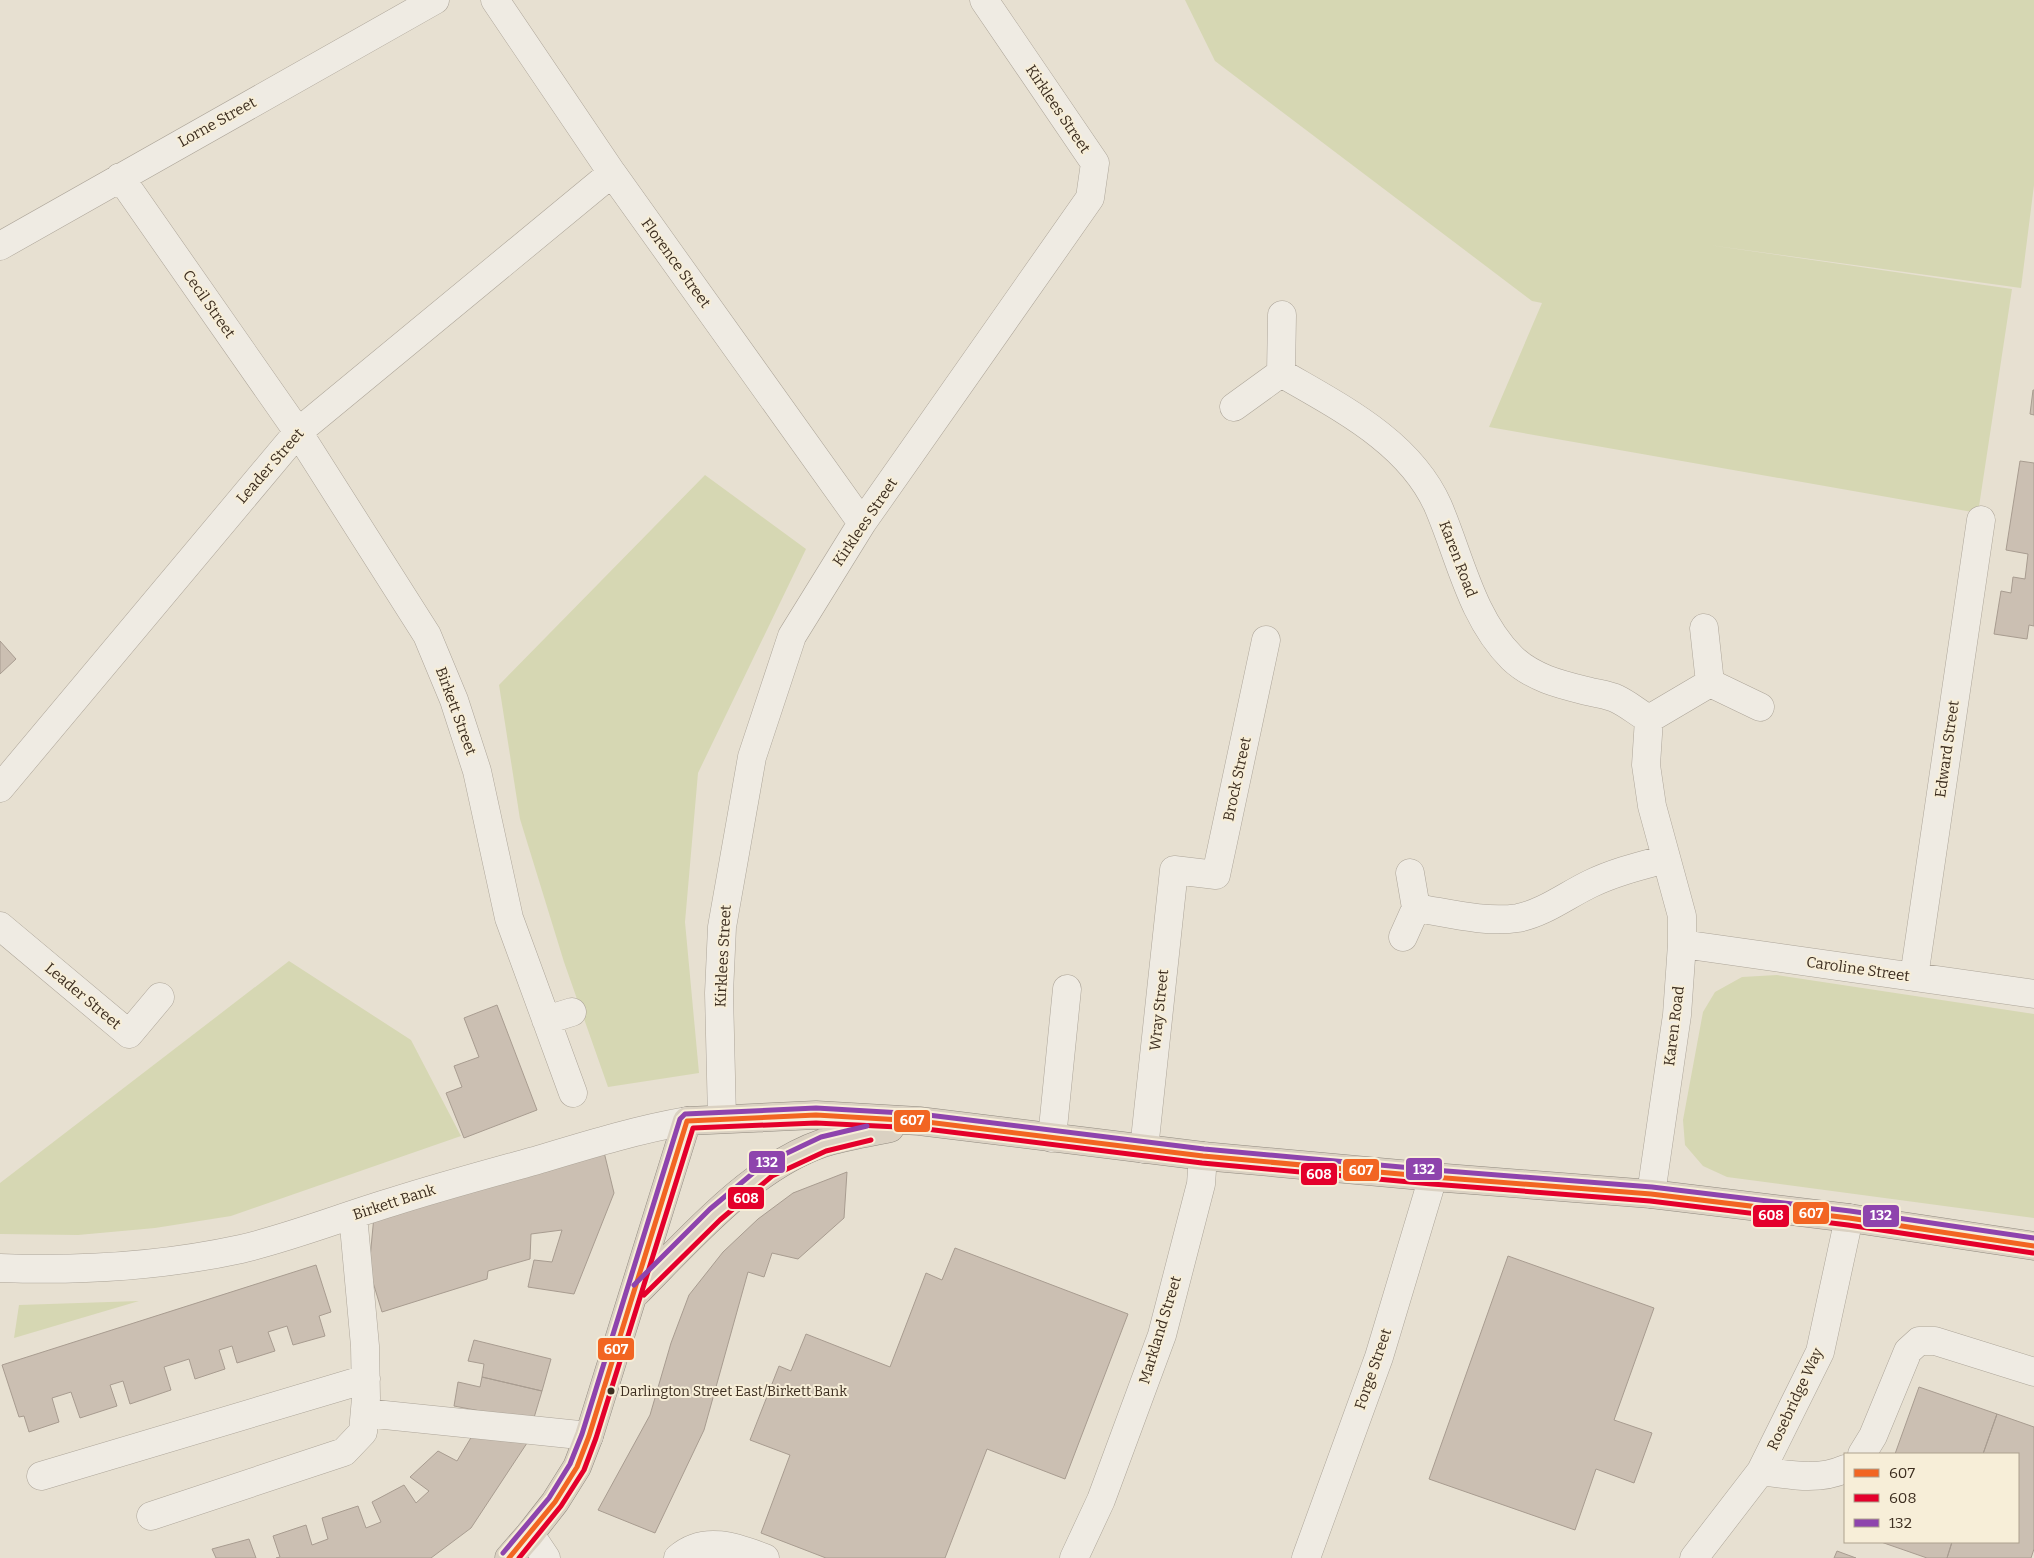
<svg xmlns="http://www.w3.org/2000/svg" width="2034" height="1558" font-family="Bitter,serif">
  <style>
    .green { fill: #d6d7b3 }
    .building { fill: #cbbfb2; stroke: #a89c90 }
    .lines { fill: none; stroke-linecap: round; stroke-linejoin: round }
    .minor-casing { stroke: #ada599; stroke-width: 29 }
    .highway-casing { stroke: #928b80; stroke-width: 29 }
    .minor { stroke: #efebe3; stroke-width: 28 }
    .highway { stroke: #dad1c2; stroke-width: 28 }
    .bus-1-casing { stroke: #f7eed8; stroke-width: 9 }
    .bus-2-casing { stroke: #f7eed8; stroke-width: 9 }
    .bus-3-casing { stroke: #f7eed8; stroke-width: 9 }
    .bus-1 { stroke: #f26522; stroke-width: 5 }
    .bus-2 { stroke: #e4002b; stroke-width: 5 }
    .bus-3 { stroke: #8e44ad; stroke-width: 5 }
    .bus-dot { fill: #3d2e20; stroke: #f7eed8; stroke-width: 2 }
    .labels { text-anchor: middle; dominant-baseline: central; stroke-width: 4; stroke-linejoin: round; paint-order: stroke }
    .bus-label { font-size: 14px; fill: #3d2e20; stroke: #f7eed8; text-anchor: start }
    .street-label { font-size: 15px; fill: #3d2e20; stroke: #f7eed8 }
    .line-badge { stroke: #f7eed8; stroke-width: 2 }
    .badge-label { font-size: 14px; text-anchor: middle; font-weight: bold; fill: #fff }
  </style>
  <rect width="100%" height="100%" fill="#e7e0d1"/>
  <path class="green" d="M 1185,0 L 2034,0 L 2034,185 L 2021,288 L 1709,245 L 2012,289 L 1978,513 L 1489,427 L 1542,303 L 1532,301 L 1215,61 Z
    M 705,475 L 806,549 L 698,773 L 685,922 L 699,1073 L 608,1087 L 564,962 L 520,819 L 499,685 Z
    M 289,961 L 411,1040 L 461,1136 L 231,1216 L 155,1228 L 78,1235 L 0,1234 L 0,1183 Z
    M 1777,975 L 2034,1014 L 2034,1218 L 1727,1177 L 1703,1166 L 1685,1145 L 1683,1120 L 1703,1012 L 1715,992 L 1742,977 Z
    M 139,1301 L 14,1338 L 19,1305 Z"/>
  <path class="building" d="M 2033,390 L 2034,390 L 2034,415 L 2030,414 Z
    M 2020,461 L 2034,463 L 2034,626 L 2029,625 L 2027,639 L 1994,634 L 2001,591 L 2011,593 L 2013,577 L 2025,579 L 2028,554 L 2006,550 Z
    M 0,641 L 16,659 L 0,674 Z
    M 497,1005 L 537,1110 L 464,1138 L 446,1093 L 462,1087 L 454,1066 L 479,1057 L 464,1018 Z
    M 604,1152 L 614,1193 L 574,1294 L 528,1287 L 534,1260 L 552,1262 L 562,1230 L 531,1234 L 530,1259 L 488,1271 L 487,1279 L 382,1312 L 369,1269 L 374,1216 Z
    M 847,1172 L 844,1218 L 798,1259 L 772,1253 L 764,1277 L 748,1272 L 704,1430 L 655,1533 L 598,1510 L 650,1415 L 671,1343 L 689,1295 L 723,1252 L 758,1219 L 793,1193 Z
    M 955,1248 L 1128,1314 L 1065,1479 L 987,1449 L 945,1558 L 826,1558 L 761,1533 L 790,1455 L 750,1440 L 779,1366 L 791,1371 L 806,1334 L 890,1367 L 926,1273 L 942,1280 Z
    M 1508,1256 L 1654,1308 L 1614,1420 L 1652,1433 L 1634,1483 L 1596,1469 L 1575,1530 L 1429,1479 Z
    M 316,1265 L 331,1312 L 319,1316 L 325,1336 L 293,1345 L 287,1326 L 268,1332 L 275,1351 L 237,1363 L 232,1346 L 219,1350 L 225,1369 L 195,1379 L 189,1359 L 164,1367 L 171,1390 L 130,1404 L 123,1381 L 110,1385 L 117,1406 L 80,1418 L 71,1392 L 52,1398 L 59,1422 L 29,1432 L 24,1416 L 19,1417 L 2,1365 Z
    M 474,1340 L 551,1359 L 542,1391 L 482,1377 L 484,1364 L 468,1361 Z
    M 482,1377 L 542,1391 L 533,1421 L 454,1406 L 458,1382 L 480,1387 Z
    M 1919,1387 L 1997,1414 L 1983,1454 L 1895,1454 Z
    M 1997,1414 L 2034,1427 L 2034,1549 L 2031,1558 L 1947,1558 L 1952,1542 L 2018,1542 L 2018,1454 L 1983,1454 Z
    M 472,1436 L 529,1440 L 471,1528 L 431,1558 L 276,1558 L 280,1557 L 273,1536 L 306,1525 L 312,1545 L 328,1539 L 322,1518 L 358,1506 L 366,1528 L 381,1522 L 372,1502 L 404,1485 L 416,1503 L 429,1491 L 410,1477 L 438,1451 L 457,1461 Z
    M 249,1539 L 256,1558 L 216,1558 L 212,1549 Z
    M 1881,1542 L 1952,1542 L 1947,1558 L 1927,1558 Z
    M 1837,1551 L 1856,1558 L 1834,1558 Z"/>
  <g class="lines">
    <g class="minor-casing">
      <path id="minor" d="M 495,0 L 612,173 L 862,523
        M 120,177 L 298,432 L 427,635 L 454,700 L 477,771 L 509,918 L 573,1093
        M 0,246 L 435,0
        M 1281,373 C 1339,407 1409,441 1438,506 C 1460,557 1471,617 1512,658 C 1534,679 1563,685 1591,692 C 1599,694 1609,695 1617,699 C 1628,704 1638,713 1649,719 L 1646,765 L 1652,806 L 1682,916 L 1682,944 L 1677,1015 L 1651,1194
        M 1234,407 L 1281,373 L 1282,315
        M 1704,628 L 1710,683 L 1760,707
        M 1649,719 L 1710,683
        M 0,788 L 298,432 L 612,173
        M 1416,908 C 1448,913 1485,923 1518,918 C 1544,913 1567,895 1590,884 C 1615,872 1640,866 1666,859
        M 0,926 L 129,1034 L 160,997
        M 1403,937 L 1416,908 L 1410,873
        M 1682,944 L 2034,994
        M 1914,977 L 1981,520
        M 546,1020 L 572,1012
        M 722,1118 L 719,993 L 722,927 L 752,757 L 792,636 L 862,523 L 1090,198 L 1095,163 L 984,0
        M 1052,1138 L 1067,989
        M 1144,1149 L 1174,870 L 1216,875 L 1266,640
        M 0,1268 C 79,1271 163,1266 241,1249 C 292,1237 342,1217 392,1202 C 439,1187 487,1174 534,1161 C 584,1146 635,1130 687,1121
        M 365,1413 L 589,1436
        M 1862,1454 L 1873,1436 L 1908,1351 L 1919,1341 L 1935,1341 L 2034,1372
        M 1761,1471 C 1790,1475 1818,1481 1845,1469
        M 41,1476 L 366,1379
        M 151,1516 L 344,1452 L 363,1432 L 366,1398 L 365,1346 L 353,1215
        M 530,1534 L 546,1558
        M 678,1558 C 704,1535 736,1547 765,1558
        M 1074,1558 L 1101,1500 L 1162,1335 L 1201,1184 L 1203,1156
        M 1306,1558 L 1379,1357 L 1433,1177
        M 1694,1558 L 1761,1471 L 1820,1352 L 1849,1218"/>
    </g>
    <g class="highway-casing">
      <path id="highway" d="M 635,1294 C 689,1240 750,1168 823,1143 C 845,1136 868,1133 890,1128
        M 509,1558 L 530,1534 L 555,1502 L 577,1467 L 589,1436 L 687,1121 L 816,1115 L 919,1121 L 1203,1156 L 1433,1177 L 1651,1194 L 1849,1218 L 2034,1246"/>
    </g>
    <use href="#minor" class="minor"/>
    <use href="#highway" class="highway"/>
    <g class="bus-1-casing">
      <path id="bus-1" d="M 687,1121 L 816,1115 L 919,1121 L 1203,1156 L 1433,1177 L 1651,1194 L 1849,1218 L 2034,1246
        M 509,1558 L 555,1502 L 577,1467 L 589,1436 L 687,1121"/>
    </g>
    <g class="bus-2-casing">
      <path id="bus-2" d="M 644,1295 L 720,1220 L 772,1176 L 826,1151 L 871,1140
        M 519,1558 L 561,1506 L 584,1470 L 596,1438 L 693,1128 L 816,1123 L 918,1128 L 1202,1163 L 1432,1184 L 1650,1201 L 1848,1225 L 2033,1253"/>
    </g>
    <g class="bus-3-casing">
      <path id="bus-3" d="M 634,1285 L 710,1209 L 764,1164 L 821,1137 L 867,1126
        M 503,1553 L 549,1498 L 570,1464 L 582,1434 L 680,1119 L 685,1114 L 816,1108 L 920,1114 L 1204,1149 L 1434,1170 L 1652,1187 L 1850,1211 L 2034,1238"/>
    </g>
    <use href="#bus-1" class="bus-1"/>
    <use href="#bus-2" class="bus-2"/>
    <use href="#bus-3" class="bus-3"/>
  </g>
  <circle class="bus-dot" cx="611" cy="1391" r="4.5"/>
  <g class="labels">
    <g class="bus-label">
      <text x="620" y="1391">Darlington Street East/Birkett Bank</text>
    </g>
    <g class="street-label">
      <text transform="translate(1058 109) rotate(56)">Kirklees Street</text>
      <text transform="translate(217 122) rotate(-29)">Lorne Street</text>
      <text transform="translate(676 263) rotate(54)">Florence Street</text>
      <text transform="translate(209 304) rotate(55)">Cecil Street</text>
      <text transform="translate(270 466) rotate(-49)">Leader Street</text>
      <text transform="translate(865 522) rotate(-56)">Kirklees Street</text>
      <text transform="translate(1458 559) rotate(69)">Karen Road</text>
      <text transform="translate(456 711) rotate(70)">Birkett Street</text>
      <text transform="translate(1947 749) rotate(-82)">Edward Street</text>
      <text transform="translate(1237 779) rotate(-78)">Brock Street</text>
      <text transform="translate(723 956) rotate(-87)">Kirklees Street</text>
      <text transform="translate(1858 969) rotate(8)">Caroline Street</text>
      <text transform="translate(83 996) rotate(40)">Leader Street</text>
      <text transform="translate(1159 1010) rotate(-84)">Wray Street</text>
      <text transform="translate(1674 1026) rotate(-83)">Karen Road</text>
      <text transform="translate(394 1202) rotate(-18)">Birkett Bank</text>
      <text transform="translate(1160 1330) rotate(-73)">Markland Street</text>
      <text transform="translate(1373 1369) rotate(-71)">Forge Street</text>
      <text transform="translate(1795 1399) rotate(-65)">Rosebridge Way</text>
    </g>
  </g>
  <g class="line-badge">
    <rect x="893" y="1109" width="38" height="24" rx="5" fill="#f26522"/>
    <rect x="748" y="1150" width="38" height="24" rx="5" fill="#8e44ad"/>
    <rect x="1405" y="1157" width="38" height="24" rx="5" fill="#8e44ad"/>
    <rect x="1342" y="1158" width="38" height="24" rx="5" fill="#f26522"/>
    <rect x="1300" y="1162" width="38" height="24" rx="5" fill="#e4002b"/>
    <rect x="727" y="1186" width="38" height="24" rx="5" fill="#e4002b"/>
    <rect x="1792" y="1201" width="38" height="24" rx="5" fill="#f26522"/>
    <rect x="1862" y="1204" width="38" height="24" rx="5" fill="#8e44ad"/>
    <rect x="1752" y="1204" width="38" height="24" rx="5" fill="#e4002b"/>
    <rect x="597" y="1337" width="38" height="24" rx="5" fill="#f26522"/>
  </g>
  <g class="badge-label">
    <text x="912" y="1125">607</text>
    <text x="767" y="1167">132</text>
    <text x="1424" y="1174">132</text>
    <text x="1361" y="1175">607</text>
    <text x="1319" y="1179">608</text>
    <text x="746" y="1203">608</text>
    <text x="1811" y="1218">607</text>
    <text x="1881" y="1220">132</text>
    <text x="1771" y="1220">608</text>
    <text x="616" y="1354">607</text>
  </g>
  <rect x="1844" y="1453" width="175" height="90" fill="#f7eed8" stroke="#ada18e"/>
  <rect x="1854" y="1469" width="25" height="8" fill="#f26522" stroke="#ada18e"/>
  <text x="1889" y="1478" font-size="15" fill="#3d2e20">607</text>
  <rect x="1854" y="1494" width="25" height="8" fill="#e4002b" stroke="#ada18e"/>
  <text x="1889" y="1503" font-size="15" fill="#3d2e20">608</text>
  <rect x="1854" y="1519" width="25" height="8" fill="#8e44ad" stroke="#ada18e"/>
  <text x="1889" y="1528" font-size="15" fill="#3d2e20">132</text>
</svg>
